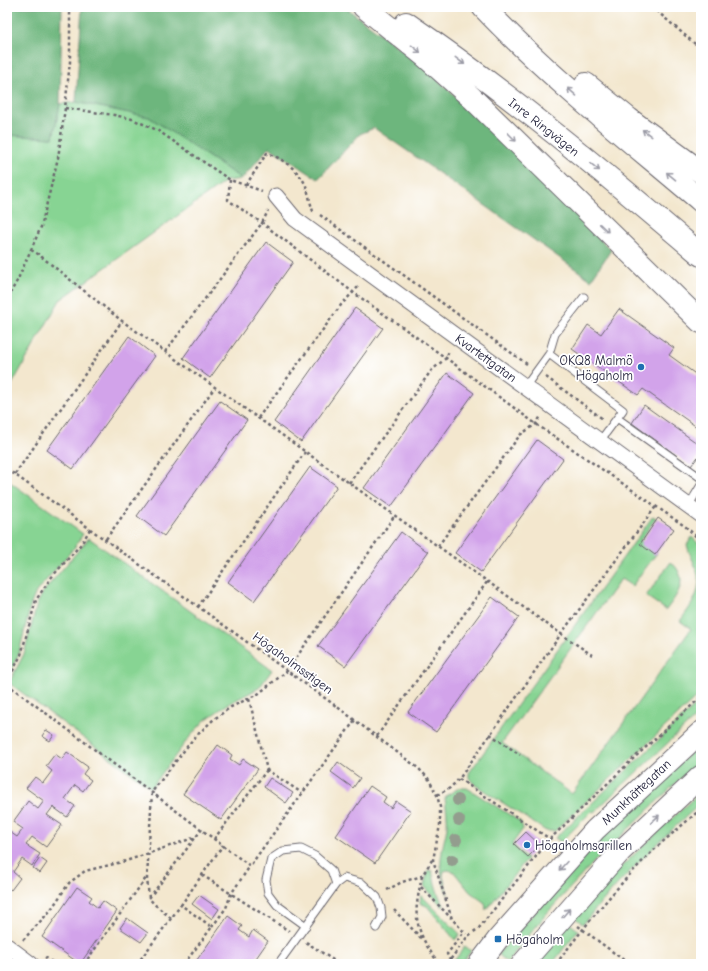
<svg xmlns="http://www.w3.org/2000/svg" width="708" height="971" font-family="'Comic Neue',sans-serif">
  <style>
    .green { fill: #87d493; stroke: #547b67 }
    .forest { fill: #6db67d; stroke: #486c5c }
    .building { fill: #d2a3ea }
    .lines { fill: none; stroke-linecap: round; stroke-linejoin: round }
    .lane-casing { stroke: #6b676e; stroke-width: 9 }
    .street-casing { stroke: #6b676e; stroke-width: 17 }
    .secondary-casing { stroke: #6b676e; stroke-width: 23 }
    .highway-casing { stroke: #6b676e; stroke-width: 24 }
    .path { stroke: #6b676e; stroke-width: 2.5; stroke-dasharray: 3 3; stroke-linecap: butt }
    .lane { stroke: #fff; stroke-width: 7 }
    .street { stroke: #fff; stroke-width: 15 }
    .secondary { stroke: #fff; stroke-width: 21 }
    .highway { stroke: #fff; stroke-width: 22 }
    .tree { fill: #939d8e }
    .oneway { stroke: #9c9ca7 }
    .poi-dot { fill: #1f6fb2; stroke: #fff; stroke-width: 1.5 }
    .labels { text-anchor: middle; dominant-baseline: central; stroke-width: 3.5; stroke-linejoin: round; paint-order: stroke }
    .street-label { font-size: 13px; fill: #22223b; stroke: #fff }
    .poi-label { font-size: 13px; fill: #22223b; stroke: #fff; text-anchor: start }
  </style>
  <rect width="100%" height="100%" fill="#fff"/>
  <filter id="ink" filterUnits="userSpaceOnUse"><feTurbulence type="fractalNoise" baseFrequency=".025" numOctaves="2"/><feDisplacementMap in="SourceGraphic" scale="8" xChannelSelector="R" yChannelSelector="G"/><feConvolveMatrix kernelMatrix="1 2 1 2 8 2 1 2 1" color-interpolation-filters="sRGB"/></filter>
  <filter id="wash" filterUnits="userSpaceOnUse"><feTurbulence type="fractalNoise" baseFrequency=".012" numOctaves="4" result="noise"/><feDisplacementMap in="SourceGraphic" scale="16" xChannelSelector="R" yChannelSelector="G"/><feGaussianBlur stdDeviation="0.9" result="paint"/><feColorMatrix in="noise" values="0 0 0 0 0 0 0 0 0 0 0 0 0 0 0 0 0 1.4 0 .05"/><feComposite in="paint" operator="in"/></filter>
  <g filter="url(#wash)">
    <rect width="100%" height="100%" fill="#f3e7ce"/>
    <path class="green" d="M 76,102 L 149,117 L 242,179 L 226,181 L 60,300 L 7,393 L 7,135 L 53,138 L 60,104 Z
      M 7,480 L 83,534 L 74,548 L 36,592 L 31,604 L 19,653 L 7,679 Z
      M 653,516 L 656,518 L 640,541 L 657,553 L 632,586 L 621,579 L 502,743 L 572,794 L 691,629 L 680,621 C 691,606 703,591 697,572 C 695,563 689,554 687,545 L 692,537 L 701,546 L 701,693 L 555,831 L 546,831 L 474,784 L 469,778 L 469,773 Z
      M 89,538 L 272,670 L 259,688 L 228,704 L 205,720 L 188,739 L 151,788 L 9,683 L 24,654 L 37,604 L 43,592 Z
      M 671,562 C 690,579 678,594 666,610 L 646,596 Z
      M 701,700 L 701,712 L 594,812 L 592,811 L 561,842 L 555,838 Z
      M 701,743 L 701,759 L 593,863 L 548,912 L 507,962 L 498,954 L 602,836 Z
      M 459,788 L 467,788 L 521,822 L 523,829 L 512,844 L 527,859 L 486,910 L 485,903 L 470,892 L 454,872 L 448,870 L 444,871 L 443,876 L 448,895 C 442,881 439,867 442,852 C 443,843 446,835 447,827 C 448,817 446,808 445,798 L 447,795 Z
      M 701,791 L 701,803 C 659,841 619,880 583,924 L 574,917 L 621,867 Z
      M 428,870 L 432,871 C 435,883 437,895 444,905 L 443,907 L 424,886 Z
      M 421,895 L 460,934 L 455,940 L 427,906 L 420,903 Z
      M 569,923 L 578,930 L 552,964 L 535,964 Z
      M 465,946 L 471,951 L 461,964 L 452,964 Z"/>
    <path class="forest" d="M 7,7 L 62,7 L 60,104 L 53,138 L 7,135 Z
      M 82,7 L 345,7 L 421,64 L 474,113 L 611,250 L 591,280 L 419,159 L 374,128 L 360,134 L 318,179 L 269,147 L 242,179 L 149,117 L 76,102 Z"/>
    <g id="blocks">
      <path class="building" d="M 266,242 L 293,262 L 210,378 L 183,358 Z
        M 355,308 L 383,328 L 301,442 L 274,422 Z
        M 619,309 L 674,348 L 669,355 L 701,378 L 701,430 L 643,389 L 638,395 L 572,349 L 588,325 L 601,334 Z
        M 129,336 L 155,356 L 73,469 L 47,450 Z
        M 447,373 L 474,393 L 391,507 L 364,488 Z
        M 220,401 L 247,420 L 164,536 L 137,516 Z
        M 644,405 L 701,446 L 701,453 L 691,466 L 632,423 Z
        M 537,440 L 563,459 L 481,572 L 455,553 Z
        M 310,467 L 337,486 L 254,601 L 228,582 Z
        M 658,518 L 674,529 L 655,555 L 640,544 Z
        M 401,532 L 428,552 L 345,666 L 318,646 Z
        M 492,597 L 519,617 L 436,732 L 408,712 Z
        M 46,730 L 54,735 L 50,741 L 42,736 Z
        M 218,745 L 232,755 L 230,759 L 239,765 L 243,759 L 258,769 L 221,820 L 183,794 Z
        M 67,752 L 88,767 L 83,774 L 91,780 L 83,791 L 75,785 L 65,799 L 75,806 L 67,817 L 53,807 L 47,815 L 62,825 L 46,847 L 32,837 L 26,845 L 40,854 L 32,866 L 22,859 L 13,872 L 20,878 L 11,890 L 7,887 L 7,830 L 17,837 L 23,829 L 13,822 L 28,801 L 38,809 L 44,801 L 26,788 L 35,777 L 43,783 L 52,771 L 46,766 L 55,754 L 62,759 Z
        M 338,762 L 360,778 L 353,788 L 331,772 Z
        M 270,778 L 293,793 L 286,803 L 264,787 Z
        M 370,786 L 386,797 L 383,802 L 391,808 L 396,801 L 411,811 L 375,863 L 336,836 Z
        M 526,832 L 540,845 L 528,857 L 514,844 Z
        M 40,858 L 47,863 L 40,873 L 33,868 Z
        M 77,887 L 92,897 L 89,901 L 98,908 L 103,901 L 117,911 L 80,964 L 42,937 Z
        M 199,895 L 219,909 L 212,919 L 192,904 Z
        M 228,916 L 242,926 L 239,930 L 249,937 L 253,930 L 268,941 L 252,964 L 194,964 Z
        M 127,918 L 148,933 L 141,942 L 120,928 Z"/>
    </g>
  </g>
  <g filter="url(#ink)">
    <use href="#blocks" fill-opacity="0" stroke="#6b676e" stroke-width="1"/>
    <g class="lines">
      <g class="lane-casing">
        <path id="lane" d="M 549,354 L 623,410 L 600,441
          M 525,387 L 549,354 L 555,334 L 584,297
          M 617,418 L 701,478
          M 689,505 L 701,485
          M 306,926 L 277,905 L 268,893 L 266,880 L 271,859 L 283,851 L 301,849 L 315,856 L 331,870 L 336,884
          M 278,964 L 336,884 L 344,878 L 362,883 L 377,897 L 381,908 L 382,917 L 376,928"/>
      </g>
      <g class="street-casing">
        <path id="street" d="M 276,196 L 295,219 L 701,515
          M 7,946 L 31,964"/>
      </g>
      <g class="secondary-casing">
        <path id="secondary" d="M 479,964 L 498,939 L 595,830 L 701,732
          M 522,964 L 621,851 L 701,776"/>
      </g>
      <g class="highway-casing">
        <path id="highway" d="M 364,7 L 426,57 L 472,98 L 701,322
          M 483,7 C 550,78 627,138 701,201
          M 406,23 C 509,93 606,174 701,255
          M 586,84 L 629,119 L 701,172"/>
      </g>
      <path class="path" d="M 652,7 L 701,49
        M 65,108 L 114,115 L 132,119 L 157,130 L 230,180 L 262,191
        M 230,180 L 228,200 L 262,223 L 354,293 L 446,358 L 536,424 L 686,527 L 701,541
        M 246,185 L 267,153 C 282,158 300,171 306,186 C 309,194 310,203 313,211 L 314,212
        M 320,215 L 527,364
        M 31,250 L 38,254 L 122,321 L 561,634 L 592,655
        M 7,299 L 17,281 L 41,227 L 58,158 L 65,108 L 70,62 L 70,7
        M 165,352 L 262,223 L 268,211
        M 546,377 L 603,419
        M 258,418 L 341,305 L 360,285
        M 7,469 L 340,709 L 418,768 L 428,778 L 437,795 L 440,807 L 440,825 L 433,860 L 452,919 L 466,934
        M 15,474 L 122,321
        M 349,483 L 431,371 L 446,358 L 449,351
        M 106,539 L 215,387
        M 438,546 L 520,435 L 536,424 L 541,416
        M 198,607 L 305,452
        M 7,682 L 21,655 L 36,600 L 50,579 L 82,543 L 90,529
        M 7,684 L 250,866 L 355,720
        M 249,699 L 267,770 L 302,793
        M 490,734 L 520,755
        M 377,736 L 487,582
        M 459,779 L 550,839
        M 437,795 L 450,788 L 459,779 L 561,634 L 657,505
        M 214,839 L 267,770
        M 202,875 L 289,931
        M 422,876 C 420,886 418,895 417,904 C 414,926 426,948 440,964
        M 421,887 L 451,918
        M 387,890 L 402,882 L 422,876 L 432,860
        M 149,898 L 202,829
        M 394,910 L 422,939
        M 171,918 L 154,904 L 149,898 L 147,878 L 152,792 L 193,739 L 214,719 L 231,707 L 258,694 L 287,671 L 395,515
        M 578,926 L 629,964
        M 212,927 L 226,908 L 231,894 L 250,866
        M 23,940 L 50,911 L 69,883 L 85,871 L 126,861 L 196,837
        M 306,942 L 339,964
        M 45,957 L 55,964
        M 450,961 L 447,954 L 464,932
        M 84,964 L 146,878
        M 137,964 L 181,905
        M 184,964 L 212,927 L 181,905 L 223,845
        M 447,964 L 468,936 L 479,928 L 550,839 L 634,758 L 701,697
        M 556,964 C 588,922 621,881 659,845 C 673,833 687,821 701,809"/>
      <use href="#lane" class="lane"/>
      <use href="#street" class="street"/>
      <use href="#secondary" class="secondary"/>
      <use href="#highway" class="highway"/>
    </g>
    <g class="tree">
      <circle cx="458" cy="800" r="6"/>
      <circle cx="459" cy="820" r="6"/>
      <circle cx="456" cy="840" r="6"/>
      <circle cx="452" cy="860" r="6"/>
    </g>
    <defs><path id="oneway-shaft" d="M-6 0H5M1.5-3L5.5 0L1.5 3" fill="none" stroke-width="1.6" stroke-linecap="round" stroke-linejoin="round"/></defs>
    <g class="oneway">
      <use href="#oneway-shaft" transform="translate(416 49) rotate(39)"/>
      <use href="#oneway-shaft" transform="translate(460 61) rotate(37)"/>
      <use href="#oneway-shaft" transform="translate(572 92) rotate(-139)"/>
      <use href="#oneway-shaft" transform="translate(647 133) rotate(-143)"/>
      <use href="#oneway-shaft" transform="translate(512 137) rotate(45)"/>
      <use href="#oneway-shaft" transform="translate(595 167) rotate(39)"/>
      <use href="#oneway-shaft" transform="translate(671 176) rotate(-140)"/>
      <use href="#oneway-shaft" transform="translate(604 228) rotate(44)"/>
      <use href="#oneway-shaft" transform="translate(655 819) rotate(-43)"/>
      <use href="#oneway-shaft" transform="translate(563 866) rotate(132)"/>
      <use href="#oneway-shaft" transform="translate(566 913) rotate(-49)"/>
    </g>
  </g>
  <g class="poi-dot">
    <circle cx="641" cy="367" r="4"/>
    <circle cx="527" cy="845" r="4"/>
    <rect x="494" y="935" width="8" height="8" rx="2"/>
  </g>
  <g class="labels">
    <g class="street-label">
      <text transform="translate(544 127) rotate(38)">Inre Ringvägen</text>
      <text transform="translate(486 358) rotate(36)">Kvartettgatan</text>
      <text transform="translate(293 663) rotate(36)">Högaholmsstigen</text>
      <text transform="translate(636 792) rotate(-43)">Munkhättegatan</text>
    </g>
    <g class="poi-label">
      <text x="633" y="360" text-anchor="end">OKQ8 Malmö<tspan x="633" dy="15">Högaholm</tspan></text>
      <text x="535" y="845">Högaholmsgrillen</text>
      <text x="506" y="939">Högaholm</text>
    </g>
  </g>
  <rect width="708" height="971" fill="none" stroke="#fff" stroke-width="24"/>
</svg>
